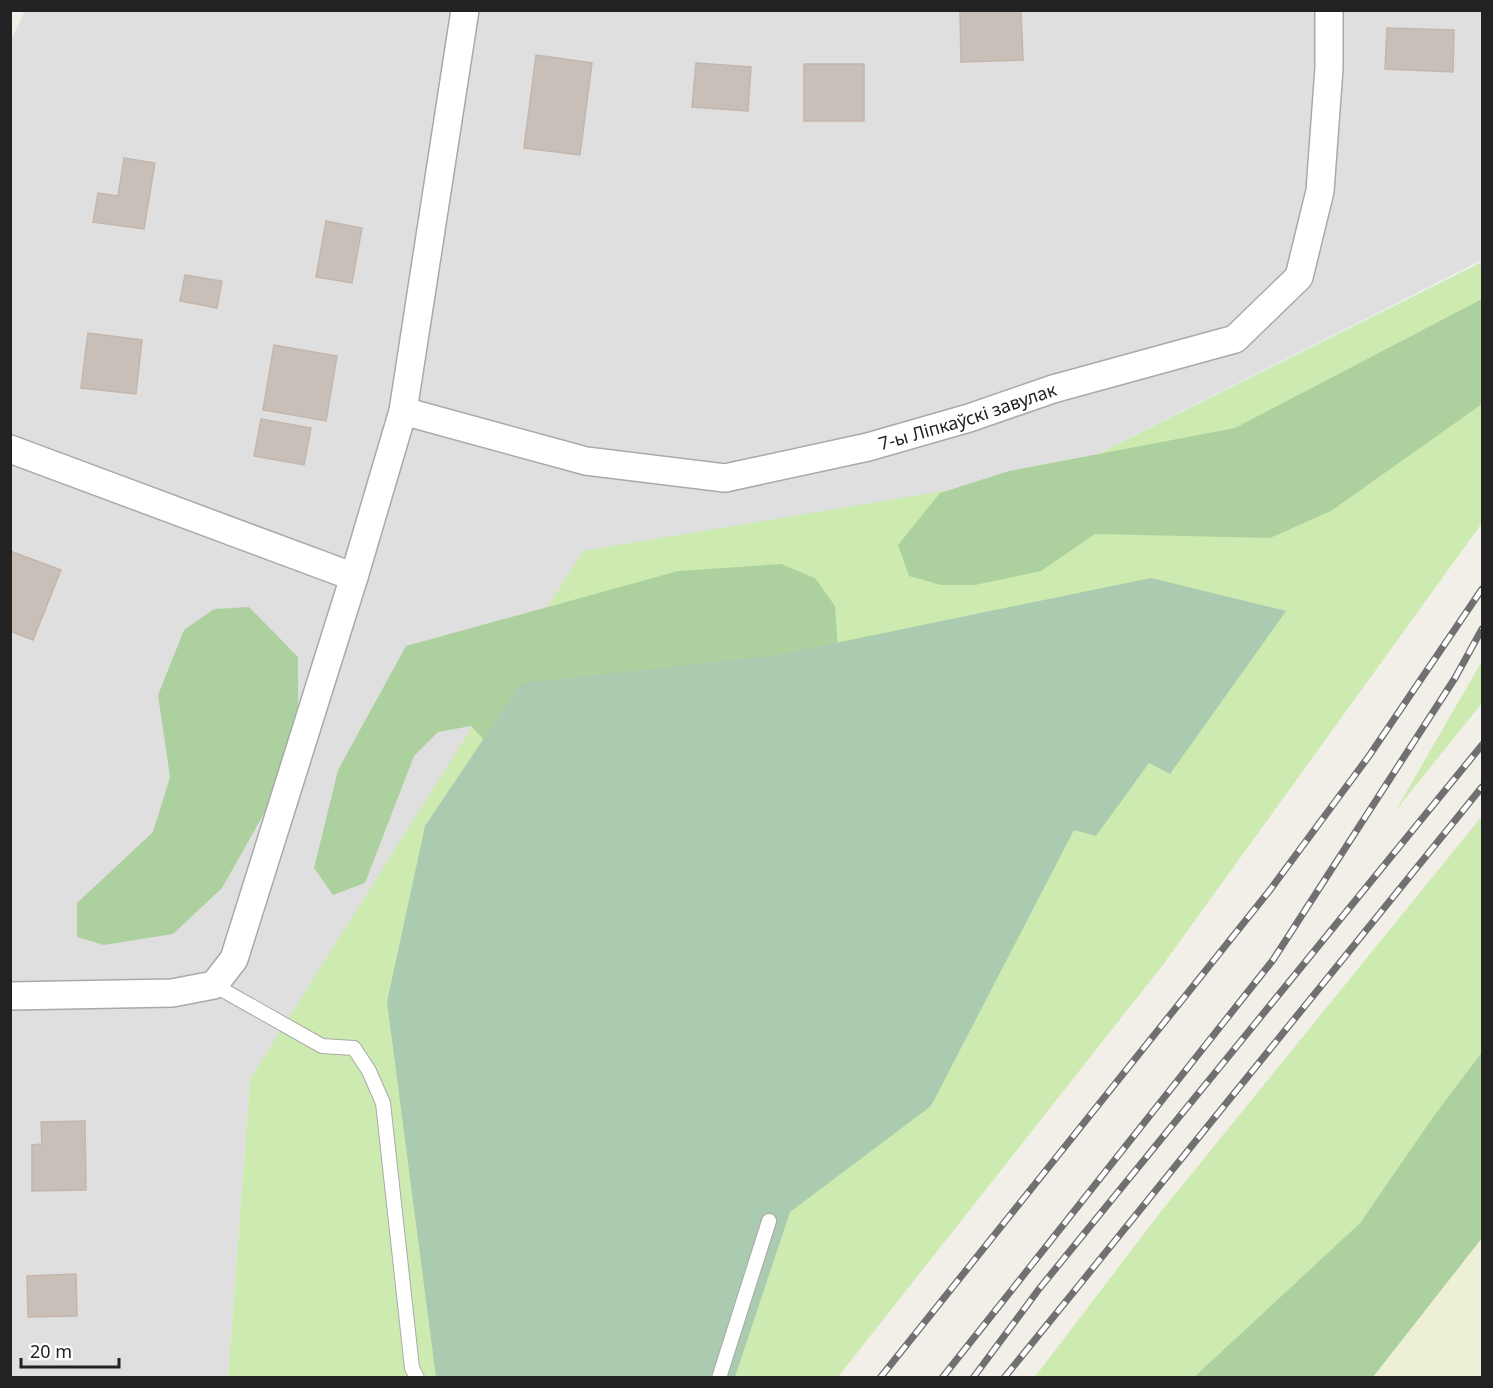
<svg xmlns="http://www.w3.org/2000/svg" width="1493" height="1388" font-family="'Noto Sans',sans-serif">
  <style>
    .residential { fill: #e0dfdf }
    .farmland { fill: #eef0d5 }
    .grass { fill: #cdebb0 }
    .forest { fill: #add19e }
    .cemetery { fill: #aacbaf }
    .building { fill: #c7bfb8; stroke: #c4b6ab; stroke-width: 1.5 }
    .lines { fill: none; stroke-linecap: round; stroke-linejoin: round }
    .lane-casing { stroke: #a9a9a9; stroke-width: 16 }
    .street-casing { stroke: #a9a9a9; stroke-width: 30 }
    .lane { stroke: #fff; stroke-width: 14 }
    .street { stroke: #fff; stroke-width: 27 }
    .rail-casing { stroke: #707070; stroke-width: 7 }
    .rail { stroke: #fff; stroke-width: 4.5; stroke-dasharray: 14; stroke-linecap: butt }
    .labels { text-anchor: middle; dominant-baseline: central; stroke-width: 4.5; stroke-linejoin: round; paint-order: stroke }
    .street-label { font-size: 18px; fill: #222; stroke: #fff }
  </style>
  <rect width="100%" height="100%" fill="#f2efe9"/>
  <path class="residential" d="M 25,11 L 1482,11 L 1482,260 L 1064,471 L 250,1079 L 228,1377 L 11,1378 L 10,42 Z"/>
  <path class="farmland" d="M 1482,1238 L 1482,1377 L 1373,1377 Z"/>
  <path class="grass" d="M 1482,262 L 1482,523 L 1162,966 L 838,1377 L 228,1378 L 250,1079 L 583,551 L 1064,471 Z
    M 1482,661 L 1482,703 L 1396,810 Z
    M 1482,816 L 1482,1052 L 1433,1117 L 1360,1223 L 1194,1377 L 1034,1378 L 1159,1214 Z"/>
  <path class="forest" d="M 1482,299 L 1482,404 L 1331,511 L 1270,538 L 1095,534 L 1041,571 L 975,585 L 941,585 L 909,576 L 898,545 L 940,493 L 1009,471 L 1235,428 Z
    M 781,564 L 815,578 L 835,606 L 842,706 L 493,749 L 471,726 L 438,732 L 414,756 L 365,883 L 333,895 L 314,868 L 338,770 L 406,646 L 678,571 Z
    M 249,607 L 298,657 L 298,727 L 275,794 L 222,888 L 173,934 L 104,945 L 77,937 L 77,903 L 153,832 L 170,777 L 158,695 L 184,630 L 214,609 Z
    M 1482,1052 L 1482,1238 L 1373,1377 L 1194,1377 L 1360,1223 L 1433,1117 Z"/>
  <path class="cemetery" d="M 1151,578 L 1286,611 L 1170,774 L 1149,763 L 1096,836 L 1074,830 L 931,1106 L 790,1212 L 735,1377 L 436,1377 L 387,1002 L 425,826 L 521,683 L 772,656 Z"/>
  <path class="building" d="M 960,10 L 1021,10 L 1023,60 L 961,62 Z
    M 1387,28 L 1454,30 L 1453,72 L 1385,69 Z
    M 536,55 L 592,63 L 580,155 L 524,148 Z
    M 696,63 L 751,67 L 748,111 L 692,107 Z
    M 804,64 L 864,64 L 864,121 L 804,121 Z
    M 124,158 L 155,163 L 144,229 L 93,222 L 98,193 L 118,196 Z
    M 326,221 L 362,228 L 352,283 L 316,277 Z
    M 185,275 L 222,281 L 217,308 L 180,301 Z
    M 88,333 L 142,340 L 136,394 L 81,388 Z
    M 274,345 L 337,356 L 326,421 L 263,410 Z
    M 261,419 L 311,428 L 304,465 L 254,456 Z
    M 10,551 L 61,570 L 33,640 L 10,631 Z
    M 85,1121 L 86,1190 L 32,1191 L 32,1145 L 42,1144 L 41,1122 Z
    M 76,1274 L 77,1316 L 28,1317 L 27,1276 Z"/>
  <g class="lines">
    <g class="lane-casing">
      <path id="lane" d="M 214,985 L 322,1046 L 354,1048 L 369,1071 L 383,1103 L 412,1368 L 417,1378
        M 719,1378 L 769,1221"/>
    </g>
    <g class="street-casing">
      <g id="street">
        <path id="s1" d="M 403,411 L 586,461 L 725,478 L 868,447 L 969,418 L 1053,389 L 1235,339 L 1299,277 L 1320,191 L 1329,68 L 1329,10"/>
        <path d="M 10,449 L 354,577"/>
        <path d="M 10,996 L 172,993 L 214,985 L 234,959 L 354,577 L 403,411 L 465,10"/>
      </g>
    </g>
    <use href="#lane" class="lane"/>
    <use href="#street" class="street"/>
    <g class="rail-casing">
      <path id="rail" d="M 880,1378 L 1270,890 L 1369,756 L 1482,589
        M 942,1378 L 1273,960 L 1455,678 L 1482,629
        M 973,1378 L 1039,1289 L 1482,745
        M 1004,1378 L 1482,787"/>
    </g>
    <use href="#rail" class="rail"/>
  </g>
  <g class="labels">
    <g class="street-label">
      <text stroke="none"><textPath href="#s1" startOffset="580">7-ы Ліпкаўскі завулак</textPath></text>
    </g>
  </g>
  <rect width="1493" height="1388" fill="none" stroke="#222222" stroke-width="24"/>
  <path d="M21 1358v9h98v-9" fill="none" stroke="#222222" stroke-width="3"/>
  <text x="30" y="1358" font-size="18" fill="#222222" stroke="#ffffff" stroke-width="4.5" paint-order="stroke">20 m</text>
</svg>
